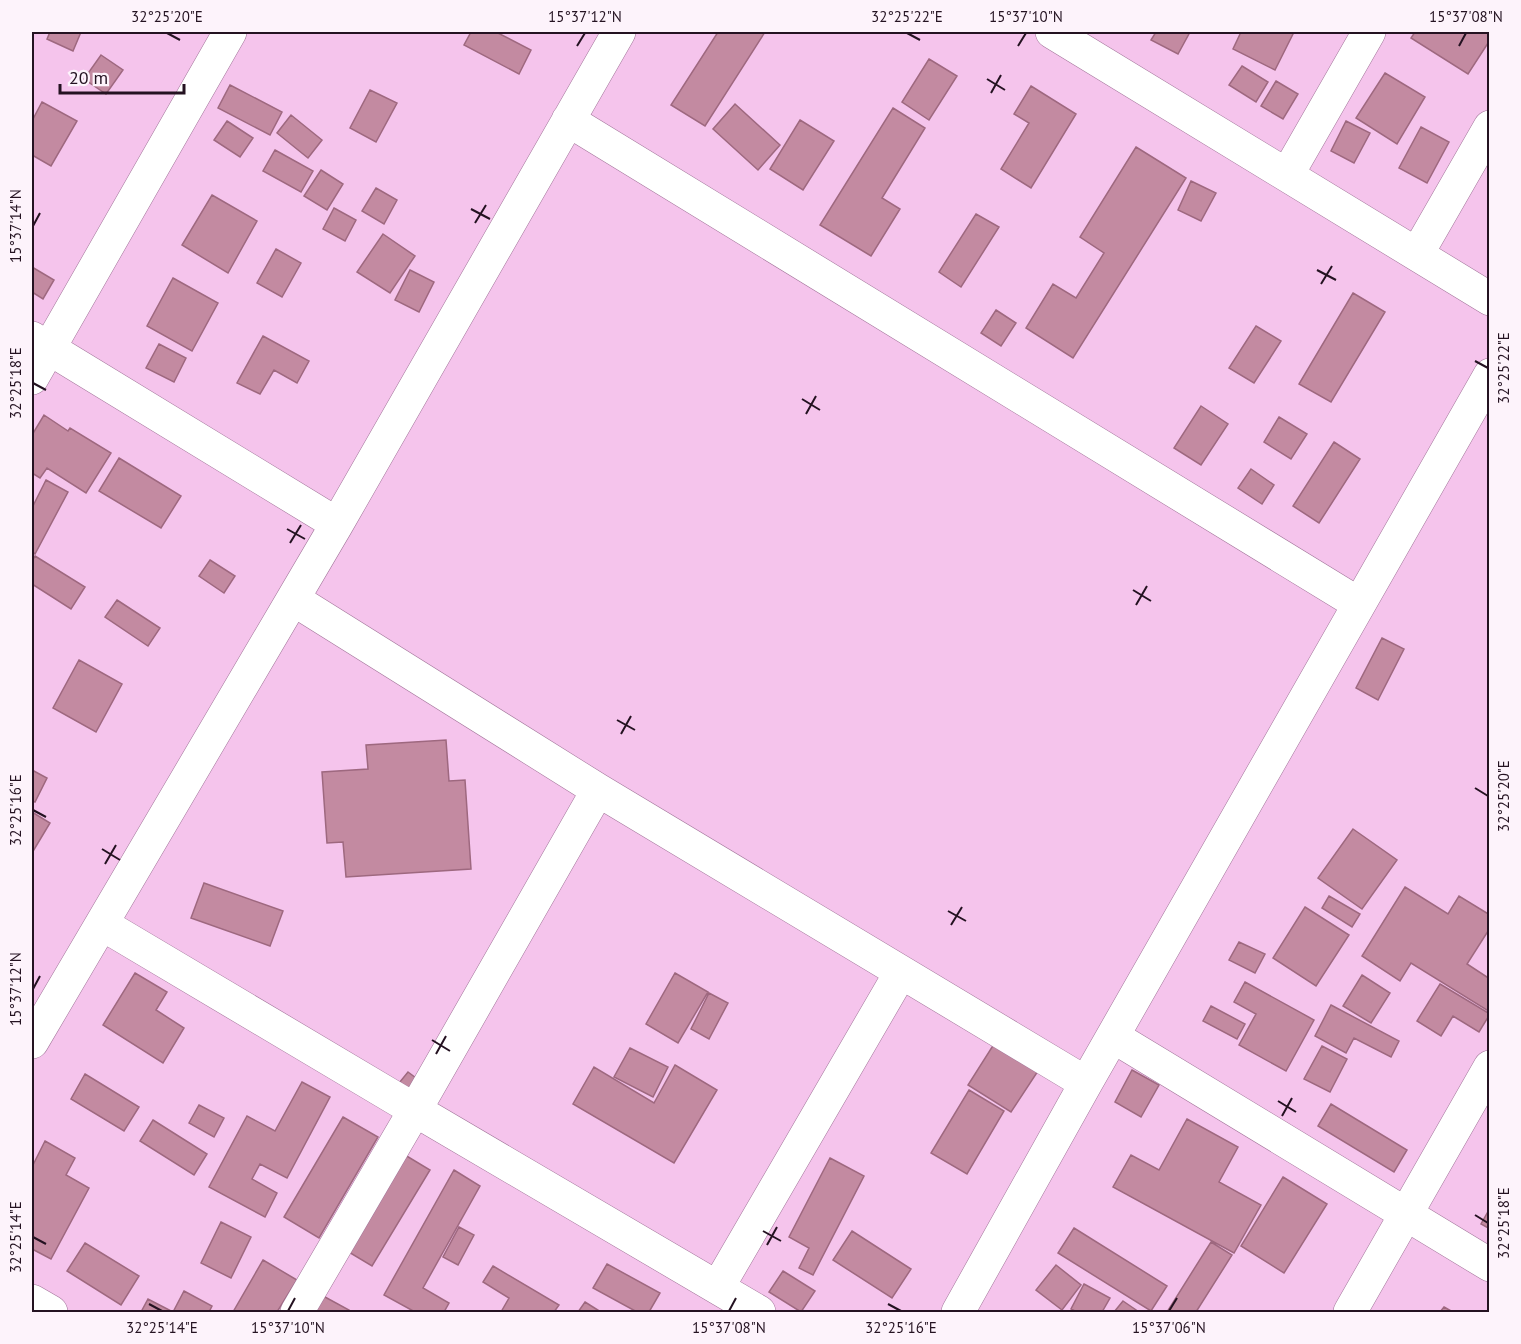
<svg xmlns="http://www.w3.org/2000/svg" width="1521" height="1344" font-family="'PT Sans',sans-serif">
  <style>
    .building { fill: #c38aa1; stroke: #9e687f; stroke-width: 1.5 }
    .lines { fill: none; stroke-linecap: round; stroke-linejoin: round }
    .minor-casing { stroke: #a2759a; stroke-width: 34 }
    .minor { stroke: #fff; stroke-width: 33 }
    .ticks { fill: none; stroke: #241221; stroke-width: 2 }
    .neatline { fill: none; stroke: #241221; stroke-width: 2 }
    .ticks-label { font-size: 15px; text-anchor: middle; fill: #241221 }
  </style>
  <rect width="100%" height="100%" fill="#f5c4ec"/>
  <path class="building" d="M 50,32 L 81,32 L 73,51 L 47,39 Z
    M 471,32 L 496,32 L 531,50 L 519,74 L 464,45 Z
    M 718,32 L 765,32 L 705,126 L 671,105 Z
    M 1156,32 L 1190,32 L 1178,54 L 1151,40 Z
    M 1241,32 L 1294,32 L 1275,70 L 1233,49 Z
    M 1415,32 L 1490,32 L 1490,40 L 1468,74 L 1411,38 Z
    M 101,55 L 123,70 L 106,94 L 84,79 Z
    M 929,59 L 957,76 L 929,120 L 902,102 Z
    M 1242,66 L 1268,82 L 1256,102 L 1229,85 Z
    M 1385,73 L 1425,97 L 1397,144 L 1356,118 Z
    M 1276,81 L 1298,94 L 1283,119 L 1261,106 Z
    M 230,85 L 282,112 L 270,135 L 218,108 Z
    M 1031,86 L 1076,114 L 1031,188 L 1001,169 L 1029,123 L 1014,114 Z
    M 370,90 L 397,103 L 376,142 L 350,128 Z
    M 42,102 L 77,121 L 51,166 L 32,155 L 32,121 Z
    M 735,104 L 780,145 L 758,170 L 713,129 Z
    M 893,108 L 925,128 L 882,198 L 900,209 L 871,256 L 820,225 Z
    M 291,115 L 322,140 L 308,158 L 277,133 Z
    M 800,120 L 834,141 L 803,190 L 770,169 Z
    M 227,121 L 253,138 L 240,157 L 214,140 Z
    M 1346,121 L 1370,133 L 1354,163 L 1331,151 Z
    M 1421,127 L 1449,142 L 1427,183 L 1399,168 Z
    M 1136,147 L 1186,178 L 1073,358 L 1026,328 L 1053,284 L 1076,298 L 1104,253 L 1080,237 Z
    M 275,150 L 313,171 L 301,192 L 263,171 Z
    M 321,170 L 343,184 L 327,210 L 304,196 Z
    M 1191,181 L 1216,193 L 1201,221 L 1178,210 Z
    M 376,188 L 397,200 L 384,224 L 362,211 Z
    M 212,195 L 257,221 L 228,273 L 182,245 Z
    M 334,208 L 356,220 L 345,241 L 323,229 Z
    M 976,214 L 999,227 L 961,287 L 939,272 Z
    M 383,234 L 415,256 L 390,293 L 357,272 Z
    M 276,249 L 301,263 L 282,297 L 257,283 Z
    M 32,267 L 54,280 L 43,299 L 32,292 Z
    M 410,270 L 434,282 L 419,312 L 395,300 Z
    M 173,278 L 218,303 L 192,351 L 147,326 Z
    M 1353,293 L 1385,312 L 1331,402 L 1299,384 Z
    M 996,310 L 1016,323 L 1001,346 L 981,333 Z
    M 1256,326 L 1281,341 L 1254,383 L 1229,368 Z
    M 263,336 L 309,361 L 297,383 L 274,370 L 260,394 L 237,383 Z
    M 159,344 L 186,358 L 174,382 L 146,368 Z
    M 1201,406 L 1228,424 L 1201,465 L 1174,448 Z
    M 44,415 L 68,431 L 70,428 L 111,453 L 86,493 L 47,468 L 40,478 L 32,473 L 32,435 Z
    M 1279,417 L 1307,434 L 1291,459 L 1264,442 Z
    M 1334,442 L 1360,459 L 1319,523 L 1293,506 Z
    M 119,458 L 181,496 L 161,528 L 99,491 Z
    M 1251,469 L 1274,485 L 1262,504 L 1238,488 Z
    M 46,480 L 68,492 L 35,554 L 32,551 L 32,508 Z
    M 35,556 L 85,587 L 71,609 L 32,584 L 32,561 Z
    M 210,560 L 235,576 L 224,593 L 199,576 Z
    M 117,600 L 160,628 L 148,646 L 105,617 Z
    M 1382,638 L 1404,649 L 1378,700 L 1356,688 Z
    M 79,660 L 122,684 L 96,732 L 53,708 Z
    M 446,740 L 449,781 L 465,780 L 471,869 L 346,877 L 343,842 L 327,843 L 322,772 L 368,769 L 366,745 Z
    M 32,770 L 47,778 L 35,802 L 32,801 Z
    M 32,812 L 50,823 L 32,853 Z
    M 1353,829 L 1397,860 L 1362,909 L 1318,878 Z
    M 204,883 L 283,911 L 270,946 L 191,918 Z
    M 1405,887 L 1448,914 L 1459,896 L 1490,915 L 1490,928 L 1467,964 L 1490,979 L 1490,1012 L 1411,963 L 1400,981 L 1362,956 Z
    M 1329,896 L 1360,914 L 1352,927 L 1322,908 Z
    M 1305,907 L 1349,935 L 1316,986 L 1273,958 Z
    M 1239,942 L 1265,954 L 1255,973 L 1229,960 Z
    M 135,973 L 167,992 L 156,1010 L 184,1028 L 163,1063 L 103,1025 Z
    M 675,973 L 708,992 L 678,1043 L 646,1024 Z
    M 1362,975 L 1390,993 L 1371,1023 L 1343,1006 Z
    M 1245,982 L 1314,1020 L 1286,1071 L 1239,1045 L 1256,1014 L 1234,1002 Z
    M 1440,984 L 1490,1014 L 1479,1032 L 1453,1016 L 1441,1036 L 1417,1021 Z
    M 709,993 L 728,1003 L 709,1039 L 691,1029 Z
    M 1331,1005 L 1399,1041 L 1391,1057 L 1354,1038 L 1346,1053 L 1315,1036 Z
    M 1211,1006 L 1245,1024 L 1237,1039 L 1203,1021 Z
    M 994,1044 L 1038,1071 L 1011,1112 L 968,1085 Z
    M 1322,1046 L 1347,1059 L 1330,1092 L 1304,1079 Z
    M 630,1048 L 668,1067 L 653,1097 L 614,1077 Z
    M 675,1065 L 717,1090 L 674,1163 L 573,1104 L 594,1067 L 654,1103 Z
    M 1132,1070 L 1159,1085 L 1141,1117 L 1115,1102 Z
    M 408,1072 L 436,1093 L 427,1104 L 399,1083 Z
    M 85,1074 L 139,1107 L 124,1131 L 71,1099 Z
    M 302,1082 L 330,1097 L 287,1178 L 260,1164 L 252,1179 L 277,1193 L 265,1217 L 209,1187 L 247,1116 L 275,1131 Z
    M 969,1090 L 1004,1111 L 967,1174 L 931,1153 Z
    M 1331,1104 L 1407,1150 L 1394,1172 L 1318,1126 Z
    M 199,1105 L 224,1118 L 214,1137 L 189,1123 Z
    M 343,1117 L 378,1137 L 319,1238 L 284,1217 Z
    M 1187,1119 L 1238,1147 L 1219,1182 L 1261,1205 L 1234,1253 L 1113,1187 L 1131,1155 L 1159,1170 Z
    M 153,1120 L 207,1154 L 194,1175 L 140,1141 Z
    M 45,1141 L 75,1158 L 66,1175 L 89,1188 L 51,1259 L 32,1249 L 32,1167 Z
    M 395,1149 L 430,1170 L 372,1266 L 337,1245 Z
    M 830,1158 L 864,1176 L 813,1275 L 799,1268 L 809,1248 L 789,1237 Z
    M 454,1170 L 480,1186 L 423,1288 L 449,1303 L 444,1312 L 415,1312 L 384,1295 Z
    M 1283,1177 L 1327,1204 L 1284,1273 L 1241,1246 Z
    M 1490,1208 L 1490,1229 L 1481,1224 Z
    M 221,1222 L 251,1237 L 231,1278 L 201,1263 Z
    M 459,1227 L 474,1235 L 458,1265 L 443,1257 Z
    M 1074,1228 L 1167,1286 L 1151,1311 L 1058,1253 Z
    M 852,1231 L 911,1269 L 892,1298 L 833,1260 Z
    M 1211,1242 L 1232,1255 L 1196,1312 L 1167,1312 Z
    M 85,1243 L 139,1276 L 121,1305 L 67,1271 Z
    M 263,1260 L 297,1280 L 277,1312 L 233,1312 Z
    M 607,1264 L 660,1293 L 649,1312 L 637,1312 L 593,1288 Z
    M 1056,1265 L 1081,1285 L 1062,1310 L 1036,1290 Z
    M 493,1266 L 559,1305 L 554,1312 L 501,1312 L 509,1298 L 483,1282 Z
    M 783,1271 L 815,1291 L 801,1312 L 769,1292 Z
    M 1084,1284 L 1110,1298 L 1102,1312 L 1077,1312 L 1071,1309 Z
    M 184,1291 L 212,1306 L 209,1312 L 141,1312 L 148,1299 L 173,1312 Z
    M 314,1291 L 349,1310 L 348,1312 L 302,1312 Z
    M 1123,1301 L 1139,1312 L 1114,1312 Z
    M 585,1302 L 601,1312 L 578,1312 Z
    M 1444,1307 L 1453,1312 L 1440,1312 Z"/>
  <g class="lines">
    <g class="minor-casing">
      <path id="minor" d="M 1052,32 L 1490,299
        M 568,120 L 1359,604
        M 1287,175 L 1369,32
        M 1417,254 L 1490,127
        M 32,338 L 337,524
        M 32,378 L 230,32
        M 293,599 L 598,790 L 1086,1083
        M 598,790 L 415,1110 L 759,1312
        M 102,924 L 415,1110 L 297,1312
        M 1114,1037 L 1490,1265
        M 32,1042 L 337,524 L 619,32
        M 718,1287 L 901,972
        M 32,1301 L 51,1312
        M 958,1312 L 1086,1083 L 1490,375
        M 1350,1312 L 1490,1067"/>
    </g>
    <use href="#minor" class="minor"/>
  </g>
  <path class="ticks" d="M 167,33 L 180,40M 907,33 L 920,40M 577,46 L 585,33M 1018,46 L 1026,33M 1459,46 L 1466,33M 987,79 L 1005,90M 991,93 L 1001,75M 471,209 L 490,219M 475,223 L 486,205M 33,226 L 40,213M 1317,270 L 1336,280M 1321,284 L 1332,266M 1475,361 L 1488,368M 33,383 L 46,390M 802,399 L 820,410M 806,414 L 816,396M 287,529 L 305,539M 290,543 L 301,525M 1133,590 L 1151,601M 1136,605 L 1147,586M 617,720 L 635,730M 621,734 L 631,716M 1475,788 L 1488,796M 33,810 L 46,817M 102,849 L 120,860M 105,864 L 116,845M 948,911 L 966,921M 951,925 L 962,907M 33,989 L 40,976M 432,1040 L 450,1051M 436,1054 L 446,1036M 1278,1101 L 1296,1112M 1282,1116 L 1292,1098M 1475,1215 L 1488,1223M 763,1231 L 781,1241M 33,1237 L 46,1244M 767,1245 L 777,1227M 149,1304 L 162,1311M 888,1304 L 901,1311M 288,1311 L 295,1298M 729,1311 L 736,1298M 1169,1311 L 1177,1298"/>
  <rect width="1521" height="1344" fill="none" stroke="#fdf3fb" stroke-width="66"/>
  <path d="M60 84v9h124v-9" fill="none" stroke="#241221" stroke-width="3"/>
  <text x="69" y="84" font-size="18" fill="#241221" stroke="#fdf3fb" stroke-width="4.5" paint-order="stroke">20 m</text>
  <rect x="33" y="33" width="1455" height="1278" class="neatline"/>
  <g class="ticks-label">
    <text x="167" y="22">32°25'20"E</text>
    <text x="585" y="22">15°37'12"N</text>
    <text x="907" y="22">32°25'22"E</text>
    <text x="1026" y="22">15°37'10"N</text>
    <text x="1466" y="22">15°37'08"N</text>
    <text transform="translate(16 226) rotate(-90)" y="5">15°37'14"N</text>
    <text transform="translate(1504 368) rotate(-90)" y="5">32°25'22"E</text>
    <text transform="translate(16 383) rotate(-90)" y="5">32°25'18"E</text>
    <text transform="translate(1504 796) rotate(-90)" y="5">32°25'20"E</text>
    <text transform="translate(16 810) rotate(-90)" y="5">32°25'16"E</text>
    <text transform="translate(16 989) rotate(-90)" y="5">15°37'12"N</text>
    <text transform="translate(1504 1223) rotate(-90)" y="5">32°25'18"E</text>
    <text transform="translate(16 1237) rotate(-90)" y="5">32°25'14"E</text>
    <text x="162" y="1333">32°25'14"E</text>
    <text x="288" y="1333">15°37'10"N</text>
    <text x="729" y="1333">15°37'08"N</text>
    <text x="901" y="1333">32°25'16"E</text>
    <text x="1169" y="1333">15°37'06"N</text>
  </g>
</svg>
